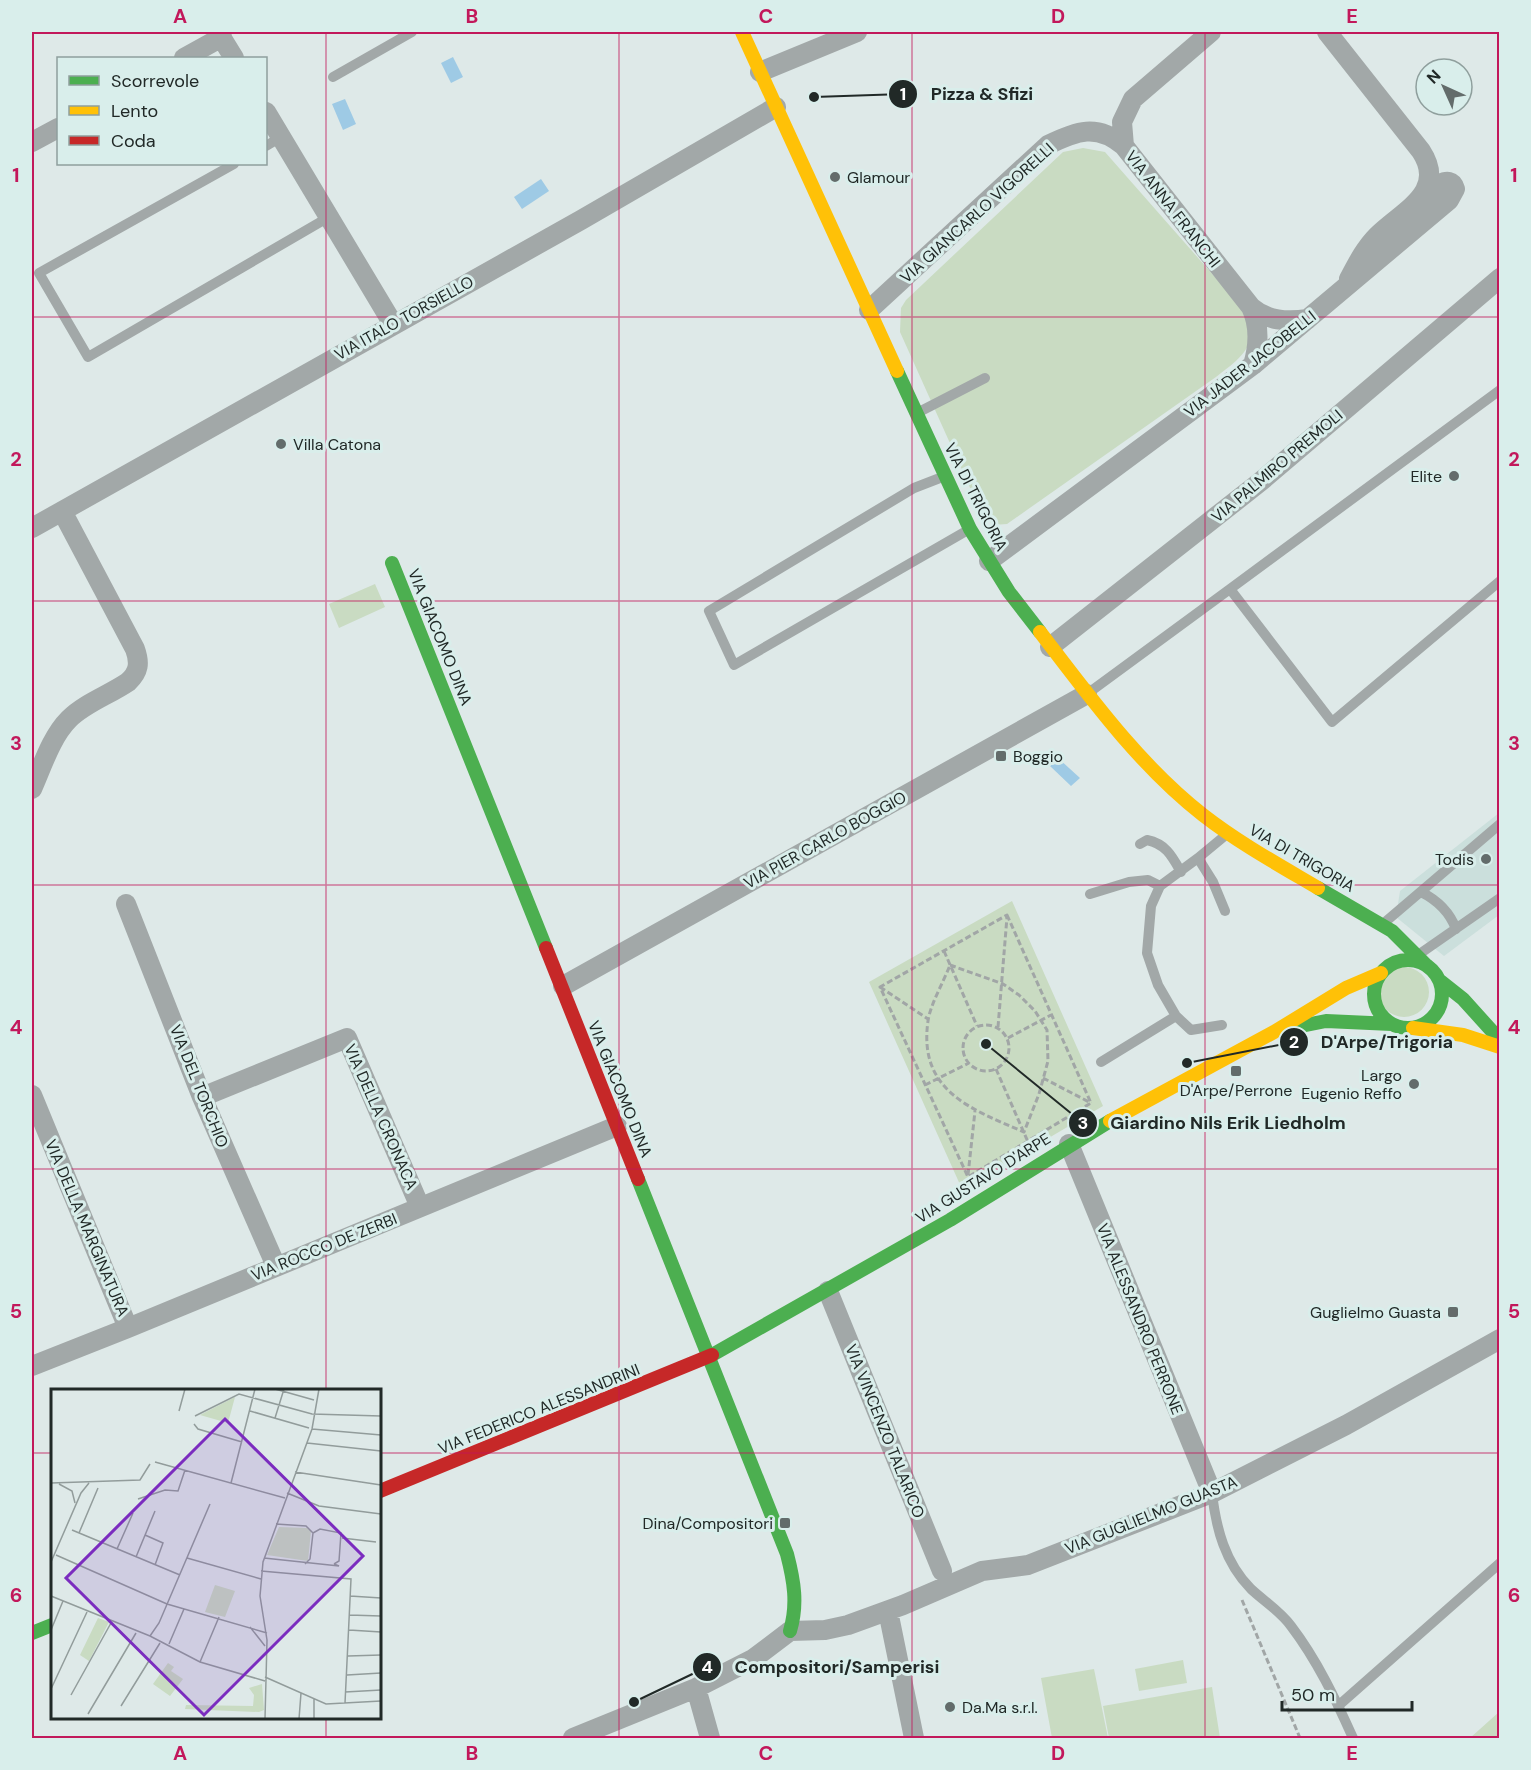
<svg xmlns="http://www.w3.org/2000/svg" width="1531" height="1770" font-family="'DM Sans',sans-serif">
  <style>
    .built { fill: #cbdfdc }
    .green { fill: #c9dbc2 }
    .water { fill: #9ecae5 }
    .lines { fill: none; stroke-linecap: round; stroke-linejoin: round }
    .path { stroke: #a1a6a6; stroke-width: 3; stroke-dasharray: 6 3; stroke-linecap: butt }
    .lane { stroke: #a2a8a8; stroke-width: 10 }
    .street { stroke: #a2a8a8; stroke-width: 20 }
    .fast { stroke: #4caf50; stroke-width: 14 }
    .slow { stroke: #ffc107; stroke-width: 14 }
    .jam { stroke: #c62828; stroke-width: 14 }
    .grid { fill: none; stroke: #c2185b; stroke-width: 1.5; stroke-opacity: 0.55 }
    .poi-dot { fill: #636c6b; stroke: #d9eeeb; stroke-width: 2 }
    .labels { text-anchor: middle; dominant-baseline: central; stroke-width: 6; stroke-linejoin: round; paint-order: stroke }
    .poi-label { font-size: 16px; fill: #212927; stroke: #d9eeeb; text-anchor: end }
    .street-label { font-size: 16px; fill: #212927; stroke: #d9eeeb }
    .inset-road { fill: none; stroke: #929c9b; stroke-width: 1.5 }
    .view { fill: #7b2cbf; fill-opacity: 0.15; stroke: #7b2cbf; stroke-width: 3 }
    .inset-edge { fill: none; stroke: #212927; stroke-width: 3 }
    .leader { fill: none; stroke: #212927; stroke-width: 2 }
    .callout-dot { fill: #212927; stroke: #d9eeeb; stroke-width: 2 }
    .mark-label { font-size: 18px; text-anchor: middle; font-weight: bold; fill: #fff }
    .callout-label { font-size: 18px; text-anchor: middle; font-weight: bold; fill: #212927; stroke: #d9eeeb; stroke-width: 6; stroke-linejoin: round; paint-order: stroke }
    .neatline { fill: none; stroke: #c2185b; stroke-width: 2 }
    .grid-label { font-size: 20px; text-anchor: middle; font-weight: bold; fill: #c2185b }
  </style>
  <rect width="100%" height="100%" fill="#dee9e8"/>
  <path class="built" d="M 1499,813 L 1499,915 L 1444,956 L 1396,917 L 1400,891 Z"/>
  <path class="green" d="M 1083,148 L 1105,152 L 1243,309 C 1245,315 1250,325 1251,332 C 1252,352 1230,366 1216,377 L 1007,524 L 993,525 L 980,510 L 900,332 L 901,308 L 906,300 L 1063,152 Z
    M 375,584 L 385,607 L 339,628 L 329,604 Z
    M 1012,901 L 1103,1106 L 962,1189 L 869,982 Z
    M1379 992a25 25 0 1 1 50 0a25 25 0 1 1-50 0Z
    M 1183,1660 L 1187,1683 L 1139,1691 L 1135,1669 Z
    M 1094,1669 L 1108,1738 L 1052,1738 L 1041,1678 Z
    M 1212,1687 L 1220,1738 L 1109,1738 L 1103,1706 Z
    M 1499,1712 L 1499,1738 L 1470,1738 Z"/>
  <path class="water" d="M 453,57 L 463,77 L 451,83 L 441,63 Z
    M 345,99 L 356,124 L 343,130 L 332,104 Z
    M 541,179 L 549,191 L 522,209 L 514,197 Z
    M 1058,758 L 1080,778 L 1071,786 L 1050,766 Z"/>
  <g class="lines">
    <path class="path" d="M 1007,915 L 1091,1103 L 968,1177 L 880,987 Z
      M 944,951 L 977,1026
      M 950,965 L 1003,984 L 1019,995 L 1035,1011 L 1047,1030 L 1048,1061 L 1039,1094 L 1024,1132 C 971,1109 918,1091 928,1021 C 930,1005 944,981 950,965 Z
      M 880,987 L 928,1019
      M963 1048a23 23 0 1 1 46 0a23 23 0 1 1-46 0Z
      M 998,1027 L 1007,917
      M 1008,1038 L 1051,1015
      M 996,1069 L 1028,1142
      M 1043,1078 L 1091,1103
      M 925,1085 L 969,1063
      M 968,1175 L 975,1111
      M 1242,1600 L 1300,1738"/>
    <path class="lane" d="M 333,77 L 412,32
      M 266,146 L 281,137
      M 234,164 L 39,273 L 88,357 L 329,217
      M 1500,390 L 1230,589 L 1332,722 L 1500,581
      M 917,413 L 985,378
      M 945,476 L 914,488 L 709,611 L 734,665 L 968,530
      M 1087,694 L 1230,589
      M 1140,844 L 1147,840 C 1166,844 1172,856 1181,872
      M 1198,858 L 1213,882 L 1225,911
      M 1421,892 C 1437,900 1450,913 1456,929
      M 1090,894 L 1129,882 L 1148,880 L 1160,886
      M 1384,923 L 1500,824
      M 1418,955 L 1500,898
      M 1222,1025 L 1191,1030 L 1176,1016 L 1158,985 L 1147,953 L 1151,906 L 1160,886 L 1198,858 L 1227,834
      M 1101,1062 L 1176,1016
      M 1212,1493 C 1216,1528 1225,1563 1251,1589 C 1265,1602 1280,1611 1291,1626 C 1317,1660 1336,1700 1353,1738
      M 1338,1706 L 1500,1563"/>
    <path class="street" d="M 218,32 L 234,58
      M 1211,32 L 1133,99 L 1122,122 L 1124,146 L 1251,307 C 1267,321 1287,322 1308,319
      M 1327,32 L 1421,151 C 1448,192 1402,211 1377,236 C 1365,248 1357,264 1349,279
      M 184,58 L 222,37
      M 760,72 L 857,32
      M 266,112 L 393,324
      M 32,142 L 58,128
      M 1251,307 C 1260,326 1259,345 1253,365
      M 869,310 L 1048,145 C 1076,131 1097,123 1124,146
      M 32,528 L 581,220 L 776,107
      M 989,561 L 1253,365 L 1449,200 L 1455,189 C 1449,168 1422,199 1413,206
      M 1050,647 L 1260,482 L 1500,278
      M 32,789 C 42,767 51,737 69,719 C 85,703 109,695 128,682 C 139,672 140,663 135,649 L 62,511
      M 126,904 L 202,1097 L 276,1266
      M 563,986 L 1087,694
      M 32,1095 L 128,1328
      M 202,1097 L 347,1038 L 420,1207
      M 1069,1144 L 1212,1493
      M 828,1291 L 942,1571
      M 32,1366 L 128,1328 L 617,1126
      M 888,1611 L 914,1738
      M 696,1688 L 710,1738
      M 573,1738 L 696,1688 L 753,1659 L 790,1631 L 825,1630 L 848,1625 L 903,1605 L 982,1571 L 1028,1565 L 1212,1493 L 1346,1425 L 1500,1339"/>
    <path class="fast" d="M 897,371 L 970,529 L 1009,592 L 1040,632
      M 392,563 L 546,948
      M 1318,888 L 1392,931 L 1426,965
      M1374 994a34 34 0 1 1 68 0a34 34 0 1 1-68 0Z
      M 1439,980 L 1463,999 L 1500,1040
      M 1291,1028 L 1326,1021 L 1392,1024
      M 638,1179 L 787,1554 C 794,1581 798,1604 790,1631
      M 712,1355 L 950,1220 L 1110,1121
      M 32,1633 L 52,1625"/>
    <path class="slow" d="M 742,32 L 897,371
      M 1040,632 C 1089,696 1139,765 1203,815 C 1239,843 1279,865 1318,888
      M 1413,1028 L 1463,1035 L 1500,1047
      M 1110,1121 L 1274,1032 L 1346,988 L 1381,973"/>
    <path class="jam" d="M 546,948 L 638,1179
      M 380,1491 L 712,1355"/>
  </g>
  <path class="grid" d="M 326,32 L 326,1390M 619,32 L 619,1738M 912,32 L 912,1738M 1205,32 L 1205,1738M 32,317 L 1500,317M 32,601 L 1500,601M 32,885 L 1500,885M 32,1169 L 1500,1169M 32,1453 L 52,1453M 380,1453 L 1500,1453M 326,1718 L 326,1738"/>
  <g class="poi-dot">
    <circle cx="835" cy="177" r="6"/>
    <circle cx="281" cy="444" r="6"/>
    <circle cx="1454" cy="476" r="6"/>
    <rect x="995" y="750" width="12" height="12" rx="3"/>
    <circle cx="1486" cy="859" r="6"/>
    <rect x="1230" y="1065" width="12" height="12" rx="3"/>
    <circle cx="1414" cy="1084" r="6"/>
    <rect x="1447" y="1306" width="12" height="12" rx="3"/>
    <rect x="779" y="1517" width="12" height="12" rx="3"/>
    <circle cx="950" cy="1707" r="6"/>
  </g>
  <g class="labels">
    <g class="poi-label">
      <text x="847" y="177" text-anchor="start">Glamour</text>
      <text x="293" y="444" text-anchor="start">Villa Catona</text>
      <text x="1442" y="476">Elite</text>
      <text x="1013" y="756" text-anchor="start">Boggio</text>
      <text x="1474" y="859">Todis</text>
      <text x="1402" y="1075">Largo<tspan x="1402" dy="18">Eugenio Reffo</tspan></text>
      <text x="1236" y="1090" text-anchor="middle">D'Arpe/Perrone</text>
      <text x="1441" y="1312">Guglielmo Guasta</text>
      <text x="773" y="1523">Dina/Compositori</text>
      <text x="962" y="1707" text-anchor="start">Da.Ma s.r.l.</text>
    </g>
    <g class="street-label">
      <text transform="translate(1173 209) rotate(52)">VIA ANNA FRANCHI</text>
      <text transform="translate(977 213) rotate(-42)">VIA GIANCARLO VIGORELLI</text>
      <text transform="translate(404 318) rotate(-29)">VIA ITALO TORSIELLO</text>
      <text transform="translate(1250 364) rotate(-38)">VIA JADER JACOBELLI</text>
      <text transform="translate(1277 466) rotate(-40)">VIA PALMIRO PREMOLI</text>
      <text transform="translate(976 497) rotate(63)">VIA DI TRIGORIA</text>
      <text transform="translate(440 637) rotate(68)">VIA GIACOMO DINA</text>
      <text transform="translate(825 840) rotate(-29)">VIA PIER CARLO BOGGIO</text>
      <text transform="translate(1302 858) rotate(30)">VIA DI TRIGORIA</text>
      <text transform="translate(199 1086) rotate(68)">VIA DEL TORCHIO</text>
      <text transform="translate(620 1089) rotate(68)">VIA GIACOMO DINA</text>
      <text transform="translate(381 1117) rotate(66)">VIA DELLA CRONACA</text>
      <text transform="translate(983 1178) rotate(-32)">VIA GUSTAVO D'ARPE</text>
      <text transform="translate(87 1228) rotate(67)">VIA DELLA MARGINATURA</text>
      <text transform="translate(324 1247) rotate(-22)">VIA ROCCO DE ZERBI</text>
      <text transform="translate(1140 1319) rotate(68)">VIA ALESSANDRO PERRONE</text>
      <text transform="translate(539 1409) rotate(-22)">VIA FEDERICO ALESSANDRINI</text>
      <text transform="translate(885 1431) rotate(68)">VIA VINCENZO TALARICO</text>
      <text transform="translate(1151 1515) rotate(-22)">VIA GUGLIELMO GUASTA</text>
    </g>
  </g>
  <g transform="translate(51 1389)">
    <rect width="330" height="330" fill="#dee9e8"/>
    <path d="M 184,8 L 177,34 L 149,26 ZM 228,138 L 256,139 L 260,142 L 257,172 L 216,166 ZM 164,196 L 184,202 L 174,228 L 154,223 ZM 47,229 L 58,233 L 38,272 L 29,266 ZM 117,274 L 123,278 L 120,282 L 132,290 L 119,307 L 102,295 ZM 211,295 L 213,321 L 208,323 L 134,320 L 135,316 L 202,317 L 203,306 L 198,299 Z" fill="#c9dbc2"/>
    <path class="inset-road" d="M 224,0 L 263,11M 128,22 L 134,0M 199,22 L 258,39M 144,27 L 188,5 L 261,25 L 330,27M 224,29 L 233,0M 143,35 L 147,40 L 191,53M 261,40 L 330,46M 256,54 L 330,62M 104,73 L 234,109M 244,83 L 330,96M 0,94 L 89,91 L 99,75M 180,94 L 204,0M 8,95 L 21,102 L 24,114M 236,104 L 268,117 L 330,125M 87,110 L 114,101 L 127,102 L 134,81M 225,135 L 255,137 L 262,144M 21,141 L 129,186M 28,144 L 47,99M 262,144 L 269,140 L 290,144 L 288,172 L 283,175M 94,146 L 112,154 L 104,176M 291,149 L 325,153M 66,160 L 82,124M 5,166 L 116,215 L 216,244M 85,168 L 104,122M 136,169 L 210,190M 213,169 L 288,177 L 283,175M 0,173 L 30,104 L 38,94M 254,175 L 259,170 L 262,144M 210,182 L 300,190 L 294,314M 0,207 L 99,247 L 149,273 L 214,292M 299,207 L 330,209M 298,226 L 330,227M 199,238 L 214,257M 0,241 L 12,212M 298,241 L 330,243M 99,247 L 108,234 L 159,115M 118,255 L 133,220M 297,267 L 330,266M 149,273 L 168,228M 296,286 L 330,284M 214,288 L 275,315 L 330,312M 0,300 L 36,223M 294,303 L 330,301M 20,306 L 60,234M 70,317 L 109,254M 37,325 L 85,244M 214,330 L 216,251 L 209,207 L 212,173 L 261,40 L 268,0M 248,330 L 250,304M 263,330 L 263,310"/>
    <path class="view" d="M 174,30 L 312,167 L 153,326 L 15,189 Z"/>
    <rect width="330" height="330" class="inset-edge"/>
  </g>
  <path class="leader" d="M814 97L903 94M1187 1063L1294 1042M986 1044L1083 1123M634 1702L707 1667"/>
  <g class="callout-dot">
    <circle cx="814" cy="97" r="6"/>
    <circle cx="1187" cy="1063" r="6"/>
    <circle cx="986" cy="1044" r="6"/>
    <circle cx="634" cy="1702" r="6"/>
    <circle cx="903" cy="94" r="15"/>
    <circle cx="1294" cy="1042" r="15"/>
    <circle cx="1083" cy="1123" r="15"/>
    <circle cx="707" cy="1667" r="15"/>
  </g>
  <g class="mark-label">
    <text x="903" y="100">1</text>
    <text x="1294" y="1048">2</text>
    <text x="1083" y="1129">3</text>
    <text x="707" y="1673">4</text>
  </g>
  <g class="callout-label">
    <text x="982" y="100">Pizza &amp; Sfizi</text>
    <text x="1387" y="1048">D'Arpe/Trigoria</text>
    <text x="1228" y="1129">Giardino Nils Erik Liedholm</text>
    <text x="837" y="1673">Compositori/Samperisi</text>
  </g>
  <rect width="1531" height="1770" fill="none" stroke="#d9eeeb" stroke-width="66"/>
  <rect x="57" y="57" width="210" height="108" fill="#d9eeeb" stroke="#8f9f9d" stroke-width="1.5"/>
  <rect x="69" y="76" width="30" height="9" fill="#4caf50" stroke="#8f9f9d" stroke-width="1.5"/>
  <text x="111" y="87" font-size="18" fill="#212927">Scorrevole</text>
  <rect x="69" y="106" width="30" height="9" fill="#ffc107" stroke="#8f9f9d" stroke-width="1.5"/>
  <text x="111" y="117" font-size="18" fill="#212927">Lento</text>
  <rect x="69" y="136" width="30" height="9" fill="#c62828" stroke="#8f9f9d" stroke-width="1.5"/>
  <text x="111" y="147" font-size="18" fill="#212927">Coda</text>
  <g transform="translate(1444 87) rotate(315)"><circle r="28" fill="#d9eeeb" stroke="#8f9f9d" stroke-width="1.5"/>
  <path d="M0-4.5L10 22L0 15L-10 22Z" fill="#636c6b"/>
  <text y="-9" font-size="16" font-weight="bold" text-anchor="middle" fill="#212927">N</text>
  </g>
  <path d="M1282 1701v9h130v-9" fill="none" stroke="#212927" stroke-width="3"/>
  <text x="1291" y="1701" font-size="18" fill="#212927" stroke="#d9eeeb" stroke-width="4.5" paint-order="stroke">50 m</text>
  <rect x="33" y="33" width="1465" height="1704" class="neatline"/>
  <g class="grid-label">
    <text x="180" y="23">A</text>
    <text x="472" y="23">B</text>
    <text x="766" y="23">C</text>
    <text x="1058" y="23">D</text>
    <text x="1352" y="23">E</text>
    <text x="16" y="182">1</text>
    <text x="1514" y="182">1</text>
    <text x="16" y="466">2</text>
    <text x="1514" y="466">2</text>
    <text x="16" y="750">3</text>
    <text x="1514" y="750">3</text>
    <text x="16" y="1034">4</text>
    <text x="1514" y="1034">4</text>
    <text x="16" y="1318">5</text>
    <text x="1514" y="1318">5</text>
    <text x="16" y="1602">6</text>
    <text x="1514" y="1602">6</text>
    <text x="180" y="1760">A</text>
    <text x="472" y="1760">B</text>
    <text x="766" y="1760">C</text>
    <text x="1058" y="1760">D</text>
    <text x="1352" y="1760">E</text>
  </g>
</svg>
